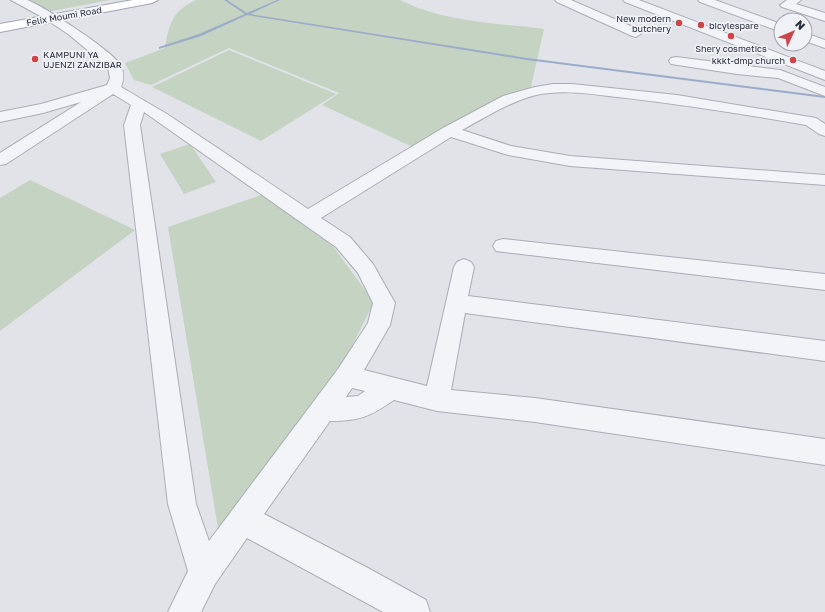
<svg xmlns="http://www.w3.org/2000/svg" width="825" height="612" font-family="'Golos Text',sans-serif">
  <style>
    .green { fill: #c4d3c2 }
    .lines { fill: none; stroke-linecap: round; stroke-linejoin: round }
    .stream { fill: #9babca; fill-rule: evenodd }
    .minor-casing { stroke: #aaadb7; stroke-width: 2 }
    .major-casing { stroke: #a0a5b5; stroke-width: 2 }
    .minor { fill: #f3f4f8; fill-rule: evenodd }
    .major { fill: #fff; fill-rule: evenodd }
    .poi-dot { fill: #cf4547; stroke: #f0f2f7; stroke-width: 1.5 }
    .labels { text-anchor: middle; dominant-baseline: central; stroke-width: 3.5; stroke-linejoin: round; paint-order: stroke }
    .far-street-label { font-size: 9px; fill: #292e41; stroke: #f0f2f7 }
    .far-poi-label { font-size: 9px; fill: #292e41; stroke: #f0f2f7; text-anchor: end }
  </style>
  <rect width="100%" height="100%" fill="#e1e3e9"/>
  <path class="green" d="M 21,0 L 110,0 L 47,12 Z
    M 196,0 L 400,0 C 443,22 496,23 544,29 L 530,91 L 415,148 L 322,105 L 339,93 L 229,48 L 151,85 L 134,80 L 125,63 L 165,48 C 169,24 172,11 196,0 Z
    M 229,50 L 336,94 L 261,141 L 152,87 Z
    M 190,144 L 216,182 L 184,194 L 160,154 Z
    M 30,180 L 135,230 L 0,331 L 0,198 Z
    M 261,195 L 332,245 L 374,302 L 336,378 L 219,534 L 168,227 Z"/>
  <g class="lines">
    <path class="stream" d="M 224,0 L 227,0 L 247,13 L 277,0 L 280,0 L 250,14 L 527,58 L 825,96 L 825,98 L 527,60 L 247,15 L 201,36 L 159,49 L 159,47 L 199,34 L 245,14 Z"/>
    <g class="minor-casing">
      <path id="minor" d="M 11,0 C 16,0 22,0 27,0 C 42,5 116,53 121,66 C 124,73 124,79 121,87 L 167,114 L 308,209 L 443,128 L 503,96 L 535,87 L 553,84 L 572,84 L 677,95 L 816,118 L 825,124 L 825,136 L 819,134 L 806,125 C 743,114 681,104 617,97 C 591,94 563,89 536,95 C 509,102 486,117 462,130 L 511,146 L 570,156 L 825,175 L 825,185 L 570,166 L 508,155 L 451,137 L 321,218 L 350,237 L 373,264 L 395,303 L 390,325 L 364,370 L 427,386 L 454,267 L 457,262 L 464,259 L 471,262 L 474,267 L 468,296 L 825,341 L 825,361 L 465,313 L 451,390 L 535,398 L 825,439 L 825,465 L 535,422 L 437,411 L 394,400 C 369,417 360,421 330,421 L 264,514 L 366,567 L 426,600 L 430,612 L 383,612 L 247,538 L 215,584 L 201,612 L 168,612 L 188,571 L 168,504 L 124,125 L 131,105 L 113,94 L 6,164 L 0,165 L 0,153 L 81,102 L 43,113 L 0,122 L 0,112 L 41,104 L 107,85 L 110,78 L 108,67 L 68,34 L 44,18 ZM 144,112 L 336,247 L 358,273 L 373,303 L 368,323 L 338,369 L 209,541 L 196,504 L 140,125 ZM 352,388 L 365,391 L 358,396 L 346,397 Z
        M 555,0 L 571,0 L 640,30 L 642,33 L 636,37 L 632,36 L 557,2 Z
        M 623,0 L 639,0 L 825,71 L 825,80 L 625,2 Z
        M 698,0 L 715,0 L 781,24 L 781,32 L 700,2 Z
        M 787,0 L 801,0 L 796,4 L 825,13 L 825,21 L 782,7 L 780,5 Z
        M 805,33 L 825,40 L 825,48 L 805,41 Z
        M 676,57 L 780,70 L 825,87 L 825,96 L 778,78 L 737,74 L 671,64 L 669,61 L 671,58 Z
        M 503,239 L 825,274 L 825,290 L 496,251 L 493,246 L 496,241 Z"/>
    </g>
    <g class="major-casing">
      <path id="major" d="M 133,0 L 158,0 L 152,3 L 0,32 L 0,24 Z"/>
    </g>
    <use href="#minor" class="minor"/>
    <use href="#major" class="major"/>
  </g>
  <g class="poi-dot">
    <circle cx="679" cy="23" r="4"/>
    <circle cx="701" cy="25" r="4"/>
    <circle cx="731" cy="36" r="4"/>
    <circle cx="35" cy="59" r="4"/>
    <circle cx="793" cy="60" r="4"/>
  </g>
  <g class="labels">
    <g class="far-street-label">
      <text transform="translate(64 16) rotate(-10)">Felix Moumi Road</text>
    </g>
    <g class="far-poi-label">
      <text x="671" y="18">New modern<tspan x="671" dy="10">butchery</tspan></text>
      <text x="709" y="25" text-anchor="start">bicylespare</text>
      <text x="731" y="48" text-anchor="middle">Shery cosmetics</text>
      <text x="43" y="54" text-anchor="start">KAMPUNI YA<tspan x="43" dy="10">UJENZI ZANZIBAR</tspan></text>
      <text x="785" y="60">kkkt-dmp church</text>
    </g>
  </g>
  <g transform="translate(793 32) rotate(46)"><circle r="19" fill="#f0f2f7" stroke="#a0a4ae"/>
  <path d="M0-3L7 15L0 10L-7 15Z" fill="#cf4547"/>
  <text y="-6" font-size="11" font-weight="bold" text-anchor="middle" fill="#292e41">N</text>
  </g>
</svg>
